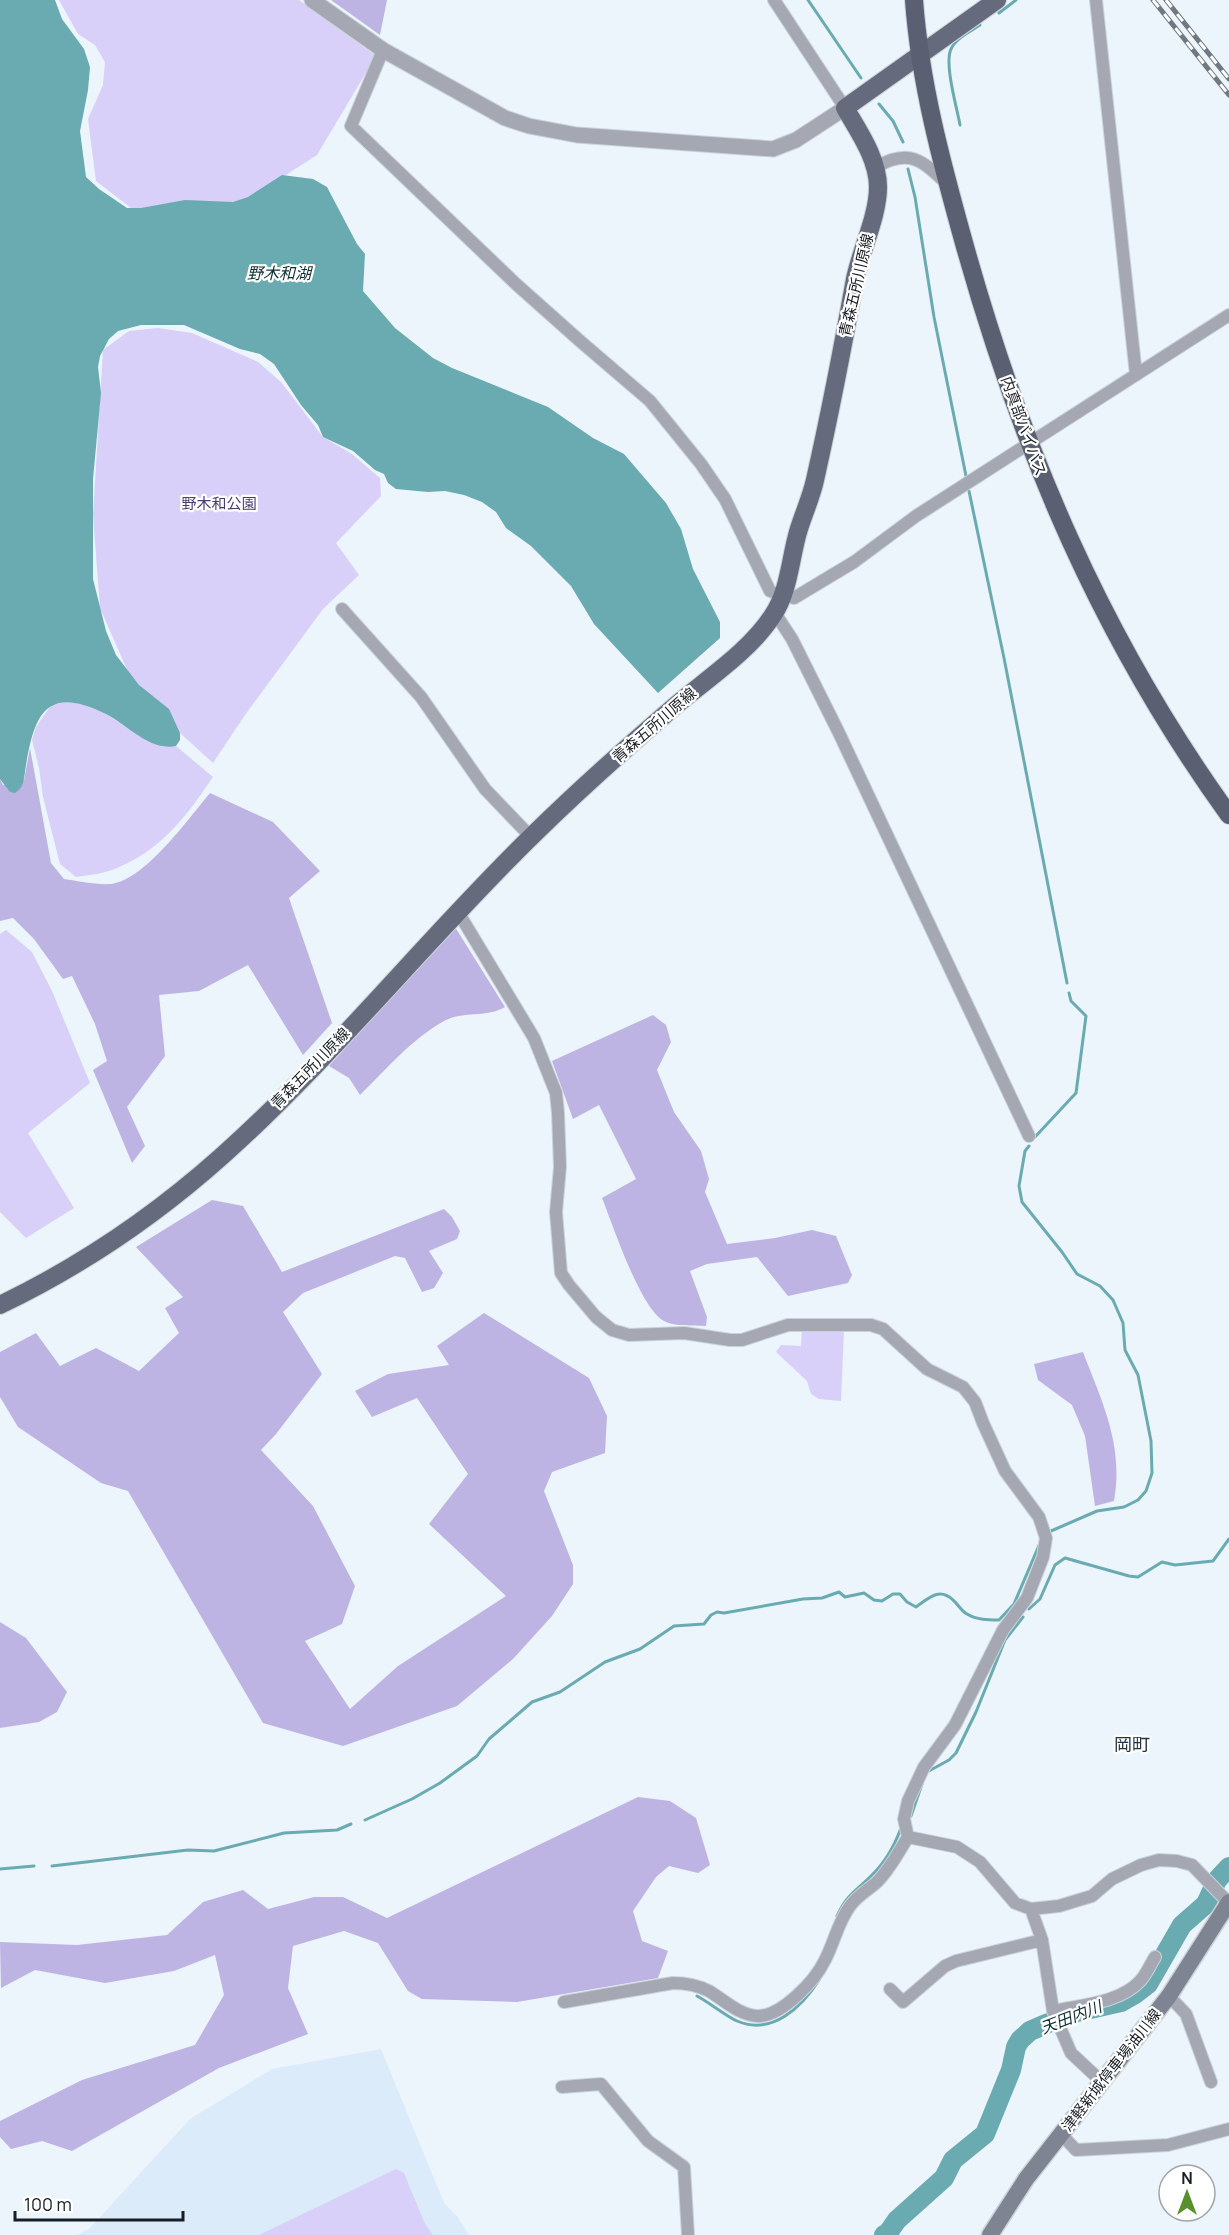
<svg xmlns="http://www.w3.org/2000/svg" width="1229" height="2235" font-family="Manrope,'Noto Sans JP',sans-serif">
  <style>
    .built { fill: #dcebfa }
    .green { fill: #d8d0f8 }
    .forest { fill: #beb4e4 }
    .water { fill: #69abb1 }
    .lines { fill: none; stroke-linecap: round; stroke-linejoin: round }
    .stream { stroke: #69abb1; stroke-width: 3 }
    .river { stroke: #69abb1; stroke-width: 20 }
    .minor-casing { stroke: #cad2d9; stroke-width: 14 }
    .tertiary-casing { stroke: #cad2d9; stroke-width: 17 }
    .secondary-casing { stroke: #cad2d9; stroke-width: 19 }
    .primary-casing { stroke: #cad2d9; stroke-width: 20 }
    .trunk-casing { stroke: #cad2d9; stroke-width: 20 }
    .minor { stroke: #a5a8b2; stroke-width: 12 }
    .tertiary { stroke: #a5a8b2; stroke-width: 15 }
    .secondary { stroke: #7f8492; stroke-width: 16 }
    .primary { stroke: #656a7c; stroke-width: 18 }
    .trunk { stroke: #5a5f72; stroke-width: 18 }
    .rail-casing { stroke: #71787f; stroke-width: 5 }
    .rail { stroke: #fff; stroke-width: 3; stroke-dasharray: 9; stroke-linecap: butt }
    .labels { text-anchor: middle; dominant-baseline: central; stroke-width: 4.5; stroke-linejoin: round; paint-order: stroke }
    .street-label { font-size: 15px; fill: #171e24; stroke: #fff }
    .park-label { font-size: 15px; fill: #4a3a75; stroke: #fff }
    .water-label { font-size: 16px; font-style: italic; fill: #0f3134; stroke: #fff }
    .quarter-label { font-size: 18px; fill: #253442; stroke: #fff }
  </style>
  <rect width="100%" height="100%" fill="#ecf4fc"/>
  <path class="built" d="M 381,2049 L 444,2203 L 457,2216 L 469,2235 L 77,2235 L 89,2229 L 190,2119 L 272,2069 Z"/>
  <path class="green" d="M 59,0 L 299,0 L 376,56 L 317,155 L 241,204 L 135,211 L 96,181 L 88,119 L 103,85 L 105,62 L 95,45 L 78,34 Z
    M 158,328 L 192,333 L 258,362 L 281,382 L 323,437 L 352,454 L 380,478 L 381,496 L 336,543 L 359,575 L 323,609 L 245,715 L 213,763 L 180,733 L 128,672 L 100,608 L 93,515 L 103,350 L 129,331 Z
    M 72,689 L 117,721 L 176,746 L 213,777 C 185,818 161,851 112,870 C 101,874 88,875 76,877 L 60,864 L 43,797 L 39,768 L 32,740 L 36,727 L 52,704 Z
    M 6,930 L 32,952 L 52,991 L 90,1083 L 28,1133 L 74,1208 L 26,1238 L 0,1212 L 0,934 Z
    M 802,1328 L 844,1329 L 841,1401 L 819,1399 L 811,1394 L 807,1381 L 776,1352 L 781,1345 L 801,1346 Z
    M 396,2169 L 404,2173 L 425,2224 L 433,2235 L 259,2235 Z"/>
  <path class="forest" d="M 331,0 L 387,0 L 380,35 Z
    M 30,748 L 51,863 L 64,879 C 78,881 96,885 111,884 C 145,880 188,819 210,793 L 273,822 L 320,871 L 289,898 L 332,1023 L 303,1055 L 248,965 L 199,991 L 159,995 L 165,1056 L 127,1107 L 145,1146 L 132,1163 L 93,1070 L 107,1061 L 95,1024 L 72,976 L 63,979 L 34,939 L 13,918 L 0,921 L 0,779 L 3,785 L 24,780 Z
    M 455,927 L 505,1007 C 487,1018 464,1011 446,1020 C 412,1038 387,1069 360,1095 L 349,1078 L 329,1066 Z
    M 653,1015 L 666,1025 L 671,1042 L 657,1070 L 674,1112 L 701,1151 L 709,1179 L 705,1192 L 727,1244 L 775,1238 L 812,1230 L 836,1236 L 852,1275 L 848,1283 L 788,1296 L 757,1257 L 707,1264 L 690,1271 L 707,1317 L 706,1326 C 693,1325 675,1327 664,1321 C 640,1308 613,1225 602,1198 L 636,1179 L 599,1105 L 573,1119 L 552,1061 Z
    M 212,1200 L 243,1206 L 282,1272 L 444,1209 L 452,1217 L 460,1231 L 457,1239 L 429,1251 L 443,1273 L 434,1288 L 422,1292 L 405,1258 L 395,1256 L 303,1293 L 283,1312 L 322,1374 L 276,1434 L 261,1450 L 313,1506 L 355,1586 L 342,1624 L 305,1641 L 350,1709 L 398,1666 L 506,1596 L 429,1524 L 468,1474 L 417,1398 L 372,1417 L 355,1391 L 388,1374 L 449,1365 L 437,1346 L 484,1313 L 589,1378 L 607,1416 L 605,1453 L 552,1472 L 544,1491 L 573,1565 L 573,1584 L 552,1616 L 513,1659 L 457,1706 L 343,1746 L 263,1723 L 128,1491 L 101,1483 L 18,1427 L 0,1397 L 0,1352 L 36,1333 L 60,1366 L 96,1348 L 139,1371 L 179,1333 L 165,1308 L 183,1297 L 136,1247 Z
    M 1083,1352 C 1102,1402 1124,1445 1114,1501 L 1095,1506 L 1085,1436 L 1072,1405 L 1038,1380 L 1034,1364 Z
    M 0,1622 L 26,1638 L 67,1692 L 57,1712 L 39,1722 L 0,1728 Z
    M 638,1797 L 670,1801 L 696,1818 L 710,1865 L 698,1873 L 669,1866 L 656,1877 L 633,1911 L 642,1941 L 668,1951 L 658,1978 L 517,2002 L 422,1999 L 408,1991 L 378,1943 L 344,1931 L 293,1946 L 288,1988 L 308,2034 L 219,2068 L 72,2151 L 42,2141 L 11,2149 L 0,2137 L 0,2121 L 82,2080 L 195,2045 L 224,1995 L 215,1955 L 174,1971 L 105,1983 L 35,1970 L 1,1988 L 0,1942 L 77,1945 L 167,1935 L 203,1902 L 243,1890 L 268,1909 L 314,1897 L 343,1897 L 387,1918 Z"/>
  <path class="water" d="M 0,0 L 55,0 L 62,19 L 84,49 L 90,67 L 88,90 L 80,131 L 86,177 L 99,189 L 127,208 L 141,208 L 185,200 L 233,202 L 248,197 L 282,175 L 313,179 L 327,187 L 357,244 L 365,254 L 363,291 L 395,328 L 433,358 L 452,368 L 548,407 L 593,438 L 624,454 L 666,503 L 681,529 L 693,569 L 720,622 L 720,638 L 658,693 L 594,624 L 571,586 L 531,546 L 506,528 L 496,512 L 482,502 L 464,495 L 445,491 L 428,492 L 396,489 L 388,483 L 384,474 L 375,470 L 353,451 L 323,437 L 318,425 L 301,405 L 274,364 L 260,354 L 240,349 L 184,325 L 141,325 L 118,331 L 109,339 L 100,356 L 98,367 L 101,393 L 93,479 L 93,579 L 106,631 L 116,655 L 139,685 L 169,709 L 180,733 L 180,740 L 176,746 C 149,751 128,725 106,714 C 49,686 35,710 26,765 C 24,776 25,787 15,793 L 10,792 L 0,779 Z"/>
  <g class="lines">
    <path class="stream" d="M 808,0 L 861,78
      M 999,13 L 1016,0
      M 879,104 L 893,121 L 903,142
      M 960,125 C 957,108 944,64 951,49 C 956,38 971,31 980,25
      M 908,169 L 915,197 L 934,317 L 966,476
      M 969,491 L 1004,658 L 1067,983
      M 1035,1137 L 1076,1093 L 1086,1016 L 1071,1001 L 1069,993
      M 1029,1146 L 1025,1151 L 1019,1186 L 1022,1202 L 1062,1252 L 1077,1274 L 1100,1286 L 1113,1300 L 1123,1323 L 1125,1350 L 1138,1375 L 1151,1441 L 1152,1473 L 1146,1491 L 1138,1500 L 1124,1507 L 1097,1511 L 1051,1531
      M 1029,1609 L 1040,1599 L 1055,1565 L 1065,1558 L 1129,1576 L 1138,1577 L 1162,1562 L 1175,1565 L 1213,1561 L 1229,1539
      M 927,1772 L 949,1760 L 956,1753 L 976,1712 L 1005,1640 L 1023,1617
      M 911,1816 L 922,1784
      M 365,1820 L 412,1799 L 440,1783 L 477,1756 L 489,1739 L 532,1702 L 560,1692 L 605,1662 L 640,1649 L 674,1626 L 704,1624 L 711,1615 L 717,1612 L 724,1613 L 803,1599 L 822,1598 L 839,1592 L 845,1597 L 864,1593 L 874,1600 L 882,1601 L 893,1594 L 900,1594 L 907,1602 L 916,1607 C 929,1598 939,1587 953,1600 C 958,1604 961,1611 967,1614 C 977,1620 988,1620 999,1620 L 1014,1604 L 1040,1543
      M 52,1866 L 188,1850 L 214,1851 L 284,1833 L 337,1830 L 351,1824
      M 0,1869 L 34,1866
      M 837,1916 C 847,1894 855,1892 871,1876 C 886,1862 894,1847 901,1828
      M 697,1996 C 710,2003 726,2016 737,2021 C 772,2036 802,2007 819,1980"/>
    <path class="river" d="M 884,2235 L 888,2233 L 897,2220 L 944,2178 L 953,2160 L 985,2134 L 1011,2070 L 1016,2047 L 1020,2040 L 1030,2031 L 1046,2024 L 1077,2012 L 1121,2002 L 1135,1994 L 1148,1984 L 1182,1925 L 1206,1904 L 1217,1880 L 1229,1867"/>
    <g class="minor-casing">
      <path id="minor" d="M 774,0 L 845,108
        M 1096,0 L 1136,375
        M 383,50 L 351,126 L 516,284 L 580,341 L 650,401 L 701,464 L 725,499 L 770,591 L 794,598 L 854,562 L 916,516 L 1229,315
        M 876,167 C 909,148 922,160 947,184
        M 342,609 L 421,697 L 485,789 L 531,837
        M 775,613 L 792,639 L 838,731 L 1029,1136
        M 458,912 L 534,1038 L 556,1093 L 558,1113 L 560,1167 L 556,1212 L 561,1273 L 569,1285 L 596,1317 L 612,1330 L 629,1335 L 684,1333 L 730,1340 L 742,1340 L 788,1325 L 871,1325 L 883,1329 L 927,1369 L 963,1387 L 975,1402 L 983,1423 L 1005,1471 L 1039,1517 L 1046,1538 L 1043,1557 L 1027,1598 L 1003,1630 L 955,1725 L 924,1767 L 908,1801 L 904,1819 L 908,1837 C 898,1853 890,1869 877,1882 C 868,1890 857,1896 850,1906 C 838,1922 834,1943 825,1960 C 815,1981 781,2017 757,2016 C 739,2015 724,2000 709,1991 C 697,1985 686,1983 673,1983 L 564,2002
        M 908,1837 L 957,1847 L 980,1862 L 1015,1903 L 1031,1909 L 1059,1906 L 1092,1896 L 1112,1879 L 1141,1865 L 1159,1860 L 1177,1861 L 1192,1865 L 1228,1902
        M 1031,1909 L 1042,1940 L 1053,2011 C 1081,2005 1120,2003 1140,1981 C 1146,1975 1150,1965 1155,1957
        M 890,1989 L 903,2002 L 945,1966 L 956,1961 L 1042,1940
        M 1169,1996 L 1186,2014 L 1211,2082
        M 1053,2011 L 1071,2053 L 1101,2081
        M 562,2087 L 601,2084 L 648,2141 L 684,2167 L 688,2235
        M 1061,2134 L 1076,2150 L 1168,2145 L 1229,2129"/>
    </g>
    <g class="tertiary-casing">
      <path id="tertiary" d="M 312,0 L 383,50 L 505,118 L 529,126 L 577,135 L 773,149 L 796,140 L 845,108"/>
    </g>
    <g class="secondary-casing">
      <path id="secondary" d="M 990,2235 L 1026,2179 L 1169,1996 L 1229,1902"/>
    </g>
    <g class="primary-casing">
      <path id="primary" d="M 0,1305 C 79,1267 156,1215 222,1156 C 333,1057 428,937 535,833 C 580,789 627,747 675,706 C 707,679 751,650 773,615 C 789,591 790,560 798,532 C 803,515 811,498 815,480 C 830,413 843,346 855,279 C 861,250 878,216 878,187 C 878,159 859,132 845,108 L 997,0"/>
    </g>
    <g class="trunk-casing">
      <path id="trunk" d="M 914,0 C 920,83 942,164 964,243 C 1022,451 1102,639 1229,815"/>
    </g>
    <use href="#minor" class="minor"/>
    <use href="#tertiary" class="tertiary"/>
    <use href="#secondary" class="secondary"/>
    <use href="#primary" class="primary"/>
    <use href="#trunk" class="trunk"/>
    <g class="rail-casing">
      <path id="rail" d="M 1153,0 L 1229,95
        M 1166,0 L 1229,79"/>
    </g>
    <use href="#rail" class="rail"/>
  </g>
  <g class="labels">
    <g class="street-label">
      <text transform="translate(856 285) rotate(-77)">青森五所川原線</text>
      <text transform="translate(1024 426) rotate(70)">内真部バイパス</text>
      <text transform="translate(654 725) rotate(-41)">青森五所川原線</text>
      <text transform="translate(310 1068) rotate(-46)">青森五所川原線</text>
      <text transform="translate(1111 2070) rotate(-52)">津軽新城停車場油川線</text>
    </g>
    <g class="park-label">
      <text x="219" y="503">野木和公園</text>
    </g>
    <g class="water-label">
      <text x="279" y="273">野木和湖</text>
      <text transform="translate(1071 2017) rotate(-21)">天田内川</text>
    </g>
    <g class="quarter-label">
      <text x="1132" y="1744">岡町</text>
    </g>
  </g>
  <g transform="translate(1187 2193)"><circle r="28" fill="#ffffff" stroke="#a2a5a7" stroke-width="1.5"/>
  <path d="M0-4.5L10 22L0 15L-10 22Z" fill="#57902c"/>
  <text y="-9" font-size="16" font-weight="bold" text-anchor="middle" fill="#171e24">N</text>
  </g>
  <path d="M15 2211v9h168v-9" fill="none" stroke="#171e24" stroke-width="3"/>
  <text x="24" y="2211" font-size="18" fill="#171e24" stroke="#ffffff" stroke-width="4.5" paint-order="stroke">100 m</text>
</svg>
